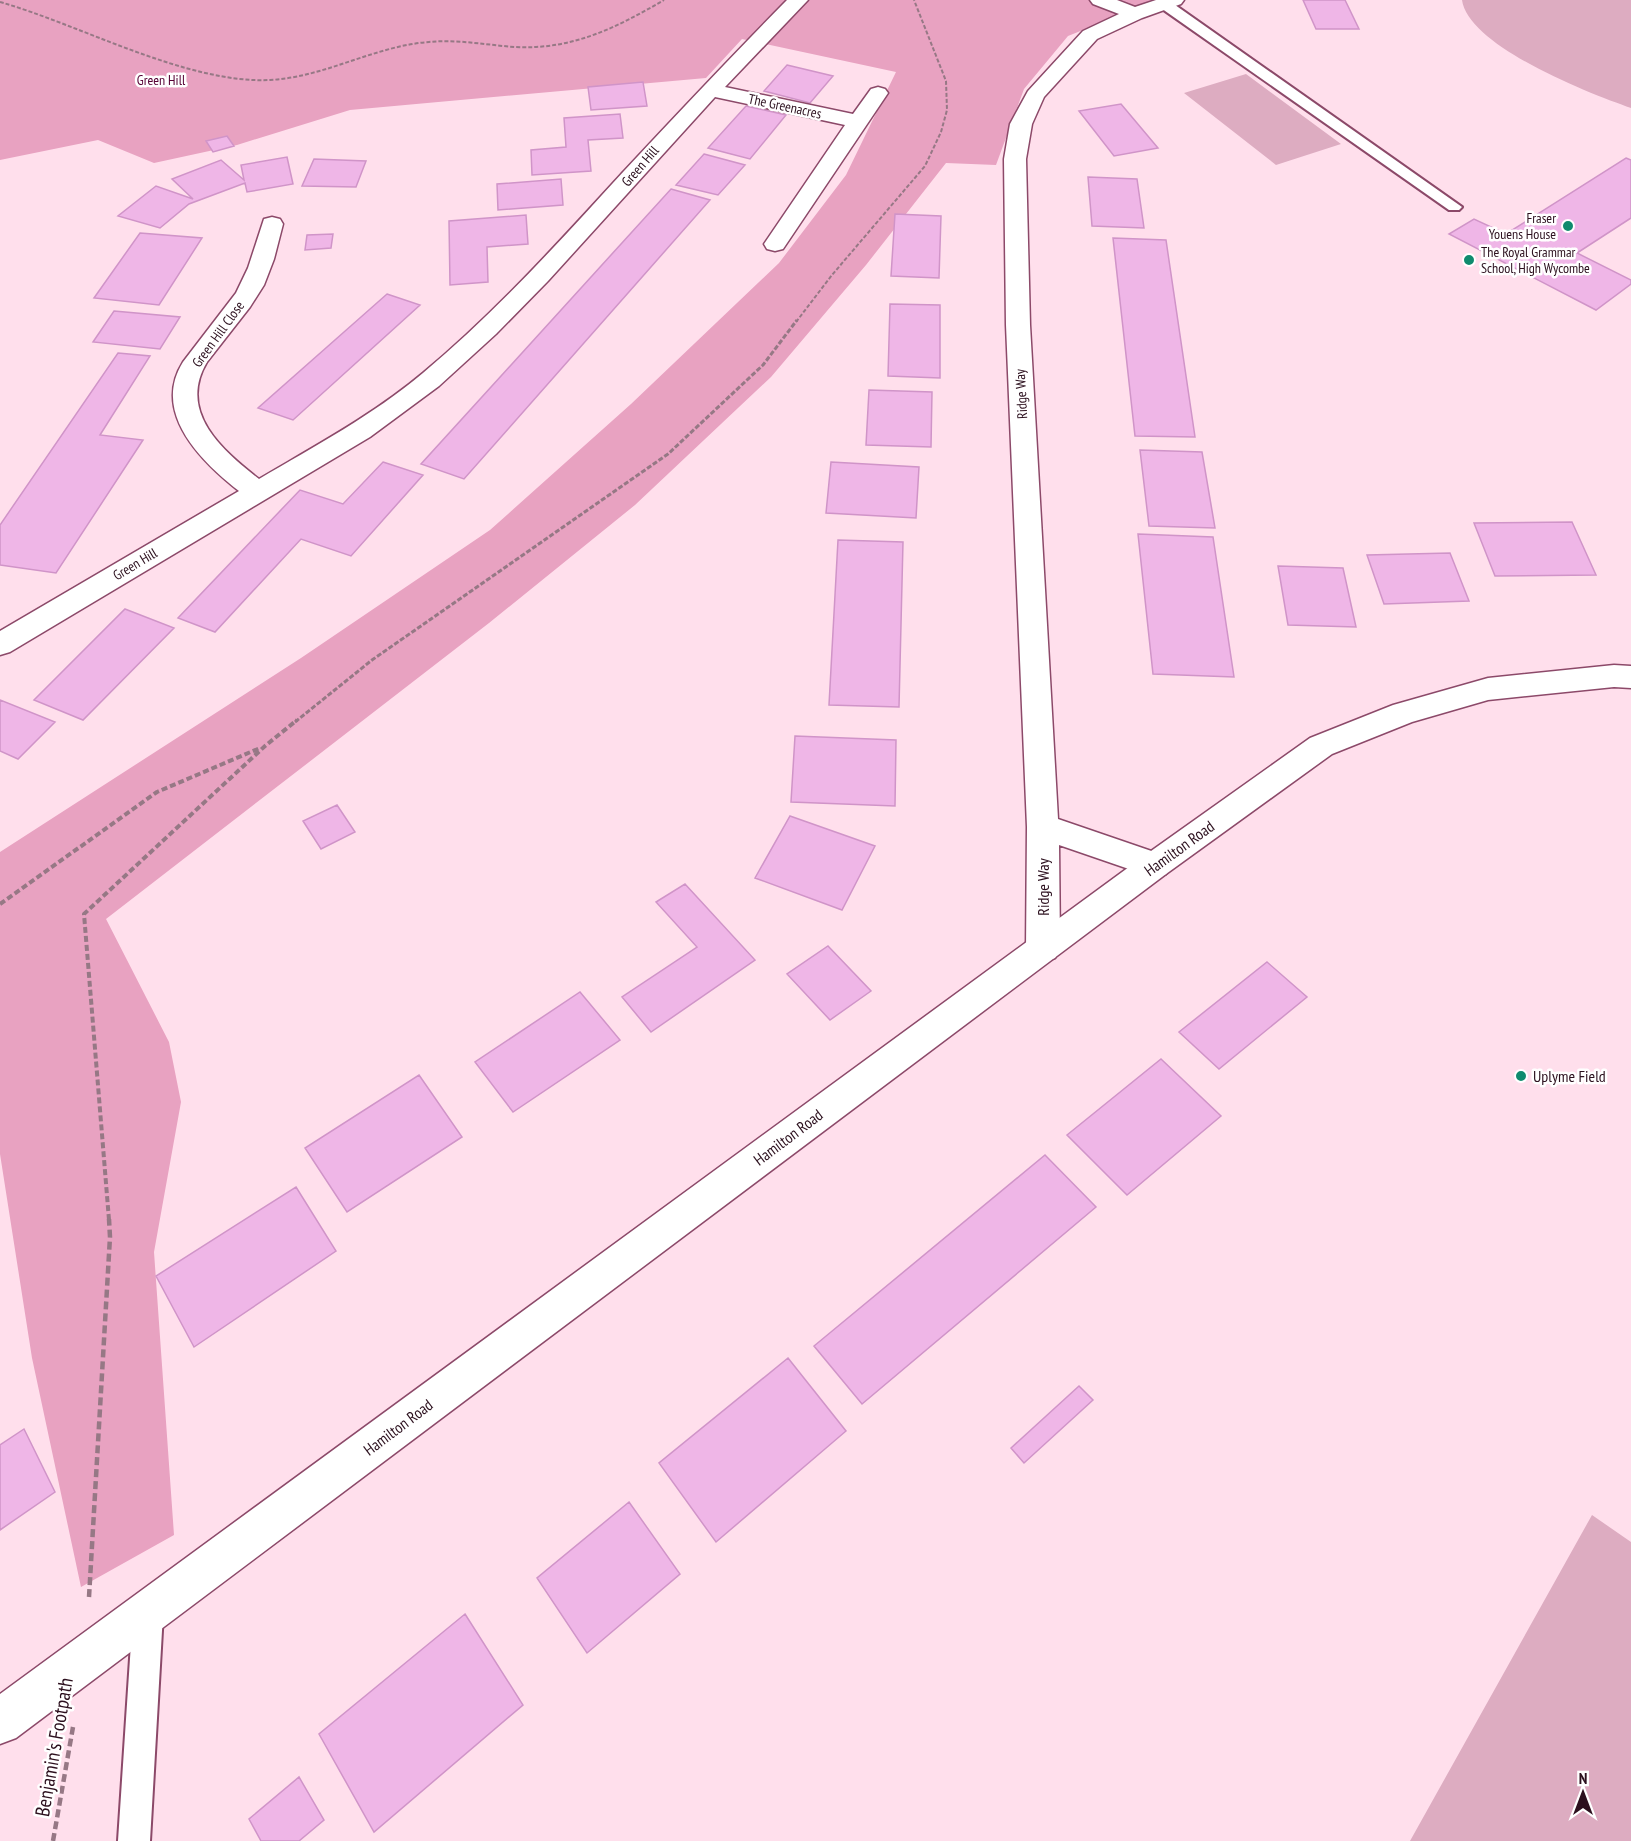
<svg xmlns="http://www.w3.org/2000/svg" width="1631" height="1841" font-family="'PT Sans Narrow',sans-serif">
  <style>
    .green { fill: #ddacc1 }
    .forest { fill: #e8a2c1 }
    .building { fill: #efb6e7; stroke: #d094c8; stroke-width: 1.5 }
    .lines { fill: none; stroke-linecap: round; stroke-linejoin: round }
    .lane-casing { stroke: #8c4969; stroke-width: 4 }
    .street-casing { stroke: #8c4969; stroke-width: 3 }
    .secondary-casing { stroke: #8c4969; stroke-width: 3 }
    .path-far3 { stroke: #967885; stroke-width: 2; stroke-dasharray: 4 2; stroke-linecap: butt }
    .path-far2 { stroke: #967885; stroke-width: 3; stroke-dasharray: 5 2; stroke-linecap: butt }
    .path-far1 { stroke: #967885; stroke-width: 4; stroke-dasharray: 6 3; stroke-linecap: butt }
    .path { stroke: #967885; stroke-width: 4.5; stroke-dasharray: 8 4; stroke-linecap: butt }
    .lane { fill: #fff; fill-rule: evenodd }
    .street { fill: #fff; fill-rule: evenodd }
    .secondary { fill: #fff; fill-rule: evenodd }
    .poi-dot { fill: #0f8b6e; stroke: #fff; stroke-width: 2 }
    .labels { text-anchor: middle; dominant-baseline: central; stroke-width: 5; stroke-linejoin: round; paint-order: stroke }
    .far-park-label { font-size: 14px; fill: #550134; stroke: #fff }
    .far-street-label { font-size: 14px; fill: #2c101e; stroke: #fff }
    .far-poi-label { font-size: 14px; fill: #2c101e; stroke: #fff; text-anchor: end }
    .street-label { font-size: 16px; fill: #2c101e; stroke: #fff }
    .poi-label { font-size: 16px; fill: #2c101e; stroke: #fff; text-anchor: start }
    .near-street-label { font-size: 20px; fill: #2c101e; stroke: #fff }
  </style>
  <rect width="100%" height="100%" fill="#ffdfec"/>
  <path class="green" d="M 1462,0 L 1631,0 L 1631,108 C 1590,94 1468,46 1462,0 Z
    M 1246,74 L 1341,144 L 1276,165 L 1184,93 Z
    M 1592,1515 L 1631,1542 L 1631,1841 L 1410,1841 Z"/>
  <path class="forest" d="M 0,0 L 1158,0 L 1068,36 L 1024,89 L 996,165 L 946,163 L 866,265 L 771,377 L 635,505 L 489,623 L 106,919 L 169,1042 L 181,1102 L 154,1252 L 174,1535 L 81,1587 L 32,1358 L 0,1154 L 0,852 L 301,658 L 490,530 L 631,404 L 779,263 L 846,175 L 896,72 L 742,39 L 706,78 L 350,110 L 237,145 L 154,163 L 98,140 L 0,160 Z"/>
  <path class="building" d="M 1303,0 L 1345,0 L 1359,29 L 1316,29 Z
    M 787,65 L 833,76 L 810,103 L 764,91 Z
    M 643,82 L 647,106 L 591,110 L 588,87 Z
    M 1121,104 L 1158,148 L 1114,156 L 1079,111 Z
    M 746,106 L 786,115 L 750,159 L 708,148 Z
    M 620,114 L 623,138 L 588,140 L 591,171 L 532,175 L 531,150 L 566,147 L 564,118 Z
    M 227,136 L 234,146 L 213,152 L 206,141 Z
    M 704,154 L 745,165 L 718,195 L 676,185 Z
    M 287,157 L 293,184 L 247,192 L 245,183 L 189,204 L 160,228 L 118,216 L 156,186 L 193,199 L 172,179 L 221,160 L 244,180 L 241,165 Z
    M 1626,158 L 1631,160 L 1631,218 L 1577,253 L 1631,280 L 1631,284 L 1596,310 L 1449,234 L 1474,219 L 1506,234 Z
    M 314,159 L 366,161 L 356,187 L 302,186 Z
    M 1088,177 L 1137,179 L 1144,228 L 1092,226 Z
    M 561,179 L 563,205 L 498,210 L 497,184 Z
    M 671,189 L 710,200 L 464,479 L 421,464 Z
    M 895,214 L 941,216 L 939,278 L 891,276 Z
    M 526,215 L 528,244 L 487,247 L 488,282 L 450,285 L 449,221 Z
    M 140,233 L 202,238 L 159,305 L 94,298 Z
    M 333,234 L 331,248 L 305,250 L 307,235 Z
    M 1113,238 L 1166,240 L 1195,437 L 1135,436 Z
    M 387,294 L 420,305 L 293,420 L 258,408 Z
    M 890,304 L 940,305 L 940,378 L 888,376 Z
    M 114,311 L 180,317 L 160,349 L 93,342 Z
    M 118,353 L 150,356 L 100,435 L 143,440 L 56,573 L 0,565 L 0,525 Z
    M 869,390 L 932,392 L 931,447 L 866,445 Z
    M 1140,450 L 1202,452 L 1215,528 L 1149,526 Z
    M 383,462 L 423,475 L 351,556 L 301,539 L 215,632 L 178,618 L 300,490 L 343,504 Z
    M 831,462 L 919,467 L 916,518 L 826,513 Z
    M 1572,522 L 1596,575 L 1495,576 L 1474,523 Z
    M 1138,534 L 1213,537 L 1234,677 L 1153,674 Z
    M 838,540 L 903,542 L 899,707 L 829,705 Z
    M 1450,553 L 1469,601 L 1384,604 L 1367,555 Z
    M 1278,566 L 1343,568 L 1356,627 L 1288,625 Z
    M 125,609 L 174,628 L 83,720 L 34,700 Z
    M 0,700 L 55,722 L 18,759 L 0,751 Z
    M 795,736 L 896,740 L 895,806 L 791,802 Z
    M 337,805 L 355,832 L 321,849 L 303,821 Z
    M 790,816 L 875,846 L 842,910 L 755,878 Z
    M 685,884 L 755,960 L 651,1032 L 622,997 L 697,947 L 656,902 Z
    M 828,946 L 871,991 L 830,1020 L 787,974 Z
    M 1267,962 L 1307,997 L 1219,1069 L 1179,1032 Z
    M 580,992 L 620,1040 L 513,1112 L 475,1062 Z
    M 1161,1059 L 1221,1116 L 1127,1195 L 1067,1135 Z
    M 419,1075 L 462,1137 L 347,1212 L 305,1148 Z
    M 1045,1155 L 1096,1207 L 862,1404 L 814,1346 Z
    M 296,1187 L 336,1251 L 194,1347 L 156,1276 Z
    M 788,1358 L 846,1431 L 716,1542 L 659,1463 Z
    M 1079,1386 L 1093,1400 L 1024,1463 L 1011,1448 Z
    M 24,1429 L 55,1492 L 0,1530 L 0,1445 Z
    M 629,1502 L 680,1574 L 587,1653 L 537,1578 Z
    M 465,1614 L 523,1705 L 374,1832 L 319,1734 Z
    M 299,1777 L 324,1820 L 299,1841 L 261,1841 L 249,1819 Z"/>
  <g class="lines">
    <g class="lane-casing">
      <path id="lane" d="M 1158,0 L 1168,0 L 1462,207 L 1459,210 L 1449,210 L 1158,6 L 1156,3 Z
        M 148,1598 L 158,1603 L 163,1613 L 150,1841 L 118,1841 L 133,1613 L 138,1603 Z"/>
    </g>
    <g class="street-casing">
      <path id="street" d="M 787,0 L 808,0 L 725,87 L 853,114 L 871,89 L 878,87 L 885,89 L 888,93 L 783,249 L 775,251 L 767,249 L 764,244 L 845,125 L 715,97 L 548,281 L 496,334 L 439,386 L 370,437 L 10,652 L 0,655 L 0,631 L 239,491 C 202,462 151,413 183,362 L 236,293 L 248,268 L 264,219 L 272,217 L 280,219 L 283,224 L 274,259 L 264,285 L 250,307 L 207,362 C 177,412 223,451 259,479 C 315,446 373,415 423,373 C 496,312 560,241 624,171 C 678,113 732,56 787,0 Z
        M 1090,0 L 1117,0 L 1135,7 L 1156,0 L 1184,0 L 1181,4 L 1142,18 L 1097,39 L 1044,97 L 1032,124 L 1026,159 L 1030,325 L 1058,819 L 1166,856 L 1171,865 L 1166,874 L 1155,878 L 1059,845 L 1060,948 L 1055,958 L 1043,962 L 1031,958 L 1026,948 L 1027,827 L 1006,325 L 1004,159 L 1010,124 L 1028,91 L 1083,31 L 1119,14 L 1093,4 Z"/>
    </g>
    <g class="secondary-casing">
      <path id="secondary" d="M 1614,665 L 1631,666 L 1631,688 L 1614,687 L 1488,700 L 1412,722 L 1332,754 L 1166,874 L 16,1738 L 0,1744 L 0,1694 L 1144,856 L 1310,738 L 1393,705 L 1488,678 Z"/>
    </g>
    <path class="path-far3" d="M 0,2 C 81,25 187,84 270,80 C 326,77 374,46 429,42 C 457,39 486,45 515,47 C 572,50 616,28 664,0
      M 796,322 L 832,275 L 925,166 L 941,132 L 947,110 L 946,81 L 914,0"/>
    <path class="path-far2" d="M 295,722 L 372,660 L 668,454 L 763,365 L 797,320"/>
    <path class="path-far1" d="M 0,904 L 157,792 L 260,748
      M 109,1220 L 84,914 L 265,746 L 297,720"/>
    <path class="path" d="M 89,1597 L 110,1237 L 109,1219
      M 53,1841 L 73,1727"/>
    <use href="#lane" class="lane"/>
    <use href="#street" class="street"/>
    <use href="#secondary" class="secondary"/>
  </g>
  <g class="poi-dot">
    <circle cx="1568" cy="226" r="6"/>
    <circle cx="1469" cy="260" r="6"/>
    <circle cx="1521" cy="1076" r="6"/>
  </g>
  <g class="labels">
    <g class="far-park-label">
      <text x="161" y="80">Green Hill</text>
    </g>
    <g class="far-street-label">
      <text transform="translate(785 106) rotate(12)">The Greenacres</text>
      <text transform="translate(640 166) rotate(-49)">Green Hill</text>
      <text transform="translate(218 334) rotate(-54)">Green Hill Close</text>
      <text transform="translate(1021 394) rotate(-93)">Ridge Way</text>
      <text transform="translate(135 564) rotate(-31)">Green Hill</text>
    </g>
    <g class="far-poi-label">
      <text x="1556" y="218">Fraser<tspan x="1556" dy="16">Youens House</tspan></text>
      <text x="1481" y="252" text-anchor="start">The Royal Grammar<tspan x="1481" dy="16">School, High Wycombe</tspan></text>
    </g>
    <g class="street-label">
      <text transform="translate(1179 848) rotate(-36)">Hamilton Road</text>
      <text transform="translate(1043 887) rotate(-90)">Ridge Way</text>
      <text transform="translate(788 1137) rotate(-37)">Hamilton Road</text>
      <text transform="translate(398 1427) rotate(-37)">Hamilton Road</text>
    </g>
    <g class="poi-label">
      <text x="1533" y="1076">Uplyme Field</text>
    </g>
    <g class="near-street-label">
      <text transform="translate(54 1747) rotate(-80)">Benjamin's Footpath</text>
    </g>
  </g>
  <g transform="translate(1583 1793)" stroke="#ffffff" stroke-width="4.5" paint-order="stroke">
  <path d="M0-4.5L10 22L0 15L-10 22Z" fill="#2c101e"/>
  <text y="-9" font-size="16" font-weight="bold" text-anchor="middle" fill="#2c101e">N</text>
  </g>
</svg>
